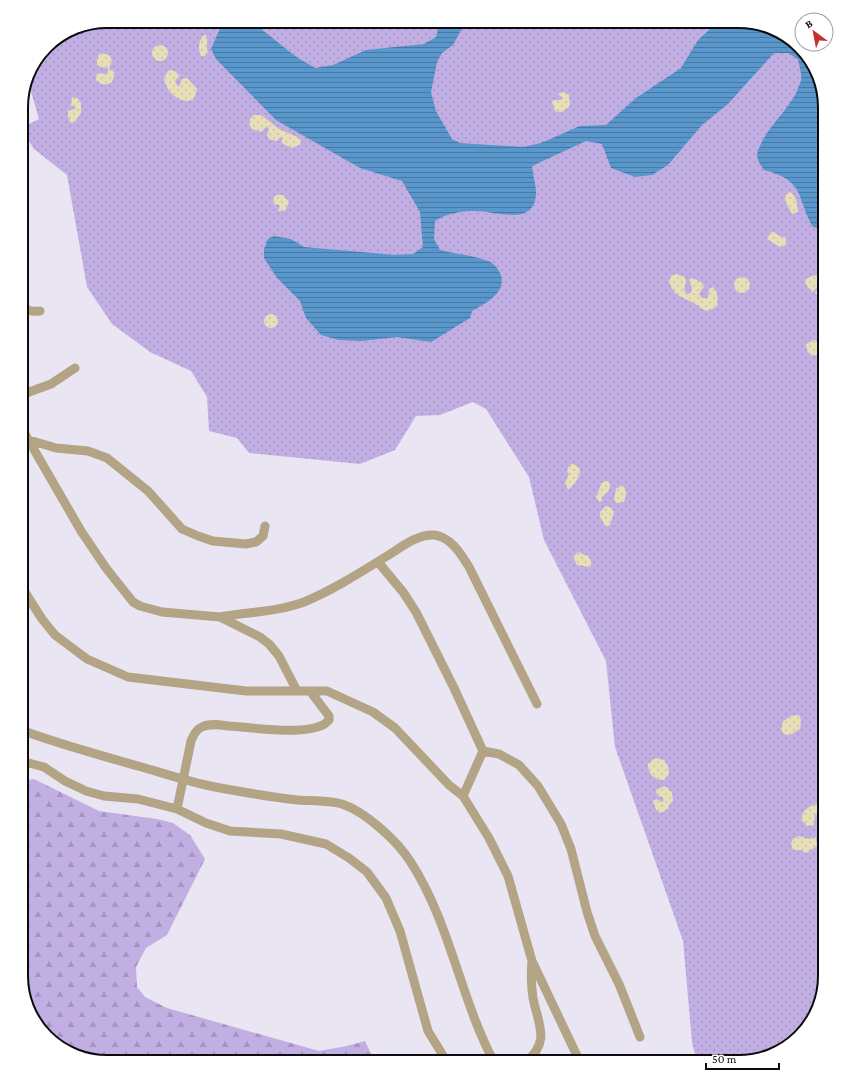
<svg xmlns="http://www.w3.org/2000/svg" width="846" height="1083" font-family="'Crimson Pro',serif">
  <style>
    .grass { fill: url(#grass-dots) }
    .forest { fill: url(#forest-firs) }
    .sand { fill: url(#sand-dots) }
    .water { fill: url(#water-rules) }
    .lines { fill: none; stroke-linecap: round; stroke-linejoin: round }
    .minor { stroke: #b4a486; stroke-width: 9 }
    .rim { fill: none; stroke: #0c0b0f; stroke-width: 2 }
  </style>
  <defs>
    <pattern id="grass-dots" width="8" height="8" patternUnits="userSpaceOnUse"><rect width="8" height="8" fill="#c1afe4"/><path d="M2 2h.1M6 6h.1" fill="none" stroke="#a595c2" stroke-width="1.8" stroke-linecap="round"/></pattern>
    <pattern id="forest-firs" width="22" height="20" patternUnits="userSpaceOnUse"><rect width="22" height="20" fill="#c1afe4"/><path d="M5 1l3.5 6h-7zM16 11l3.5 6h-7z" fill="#a595c2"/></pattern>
    <pattern id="sand-dots" width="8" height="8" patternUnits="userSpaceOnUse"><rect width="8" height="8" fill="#e8dfb9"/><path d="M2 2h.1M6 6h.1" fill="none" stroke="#c6be9e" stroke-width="1.8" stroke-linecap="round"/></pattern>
    <pattern id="water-rules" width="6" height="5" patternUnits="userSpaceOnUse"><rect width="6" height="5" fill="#5896cb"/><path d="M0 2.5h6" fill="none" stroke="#4779a3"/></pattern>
  </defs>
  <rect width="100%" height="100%" fill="#eae5f3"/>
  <path class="grass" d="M 107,21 L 744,21 L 782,32 L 811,59 L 825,107 L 825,976 L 814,1019 L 787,1048 L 739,1062 L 697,1062 L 692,1042 L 683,941 L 615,747 L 606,661 L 544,540 L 529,477 L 486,409 L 473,402 L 440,415 L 416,416 L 395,450 L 360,464 L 249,453 L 237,438 L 209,431 L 207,397 L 191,371 L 150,352 L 112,324 L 87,287 L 67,175 L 34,149 L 21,128 L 39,119 L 27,78 L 30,69 L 50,43 L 74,27 Z"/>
  <path class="forest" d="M 34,779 L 99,811 L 157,819 L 173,823 L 190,835 L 205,859 L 167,935 L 146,948 L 136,967 L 137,987 L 145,997 L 167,1008 L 319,1051 L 347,1046 L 365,1041 L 375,1062 L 107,1062 L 64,1051 L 35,1024 L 21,976 L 21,781 Z"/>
  <path class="sand" d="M 204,35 L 206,35 C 209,41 205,46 208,52 L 205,56 L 201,56 C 198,49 198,41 204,35 Z
    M152 53a8 8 0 1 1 16 0a8 8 0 1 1-16 0Z
    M 103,53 L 110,56 L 112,61 L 109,68 L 115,73 L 112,82 C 105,86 101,85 96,80 L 97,73 L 104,74 L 108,73 L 108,68 L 97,66 L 97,60 L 99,54 Z
    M 173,70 L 180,75 L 175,81 L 177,85 L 179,87 L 182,79 L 187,78 L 197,89 L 194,99 C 181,106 165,91 164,78 L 168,71 Z
    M 564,92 L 569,95 L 570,106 L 562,112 L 555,111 L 552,102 L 554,100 L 561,100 L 562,97 L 557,94 Z
    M 72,97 L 77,98 L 81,103 L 81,113 L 74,123 L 70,122 L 68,116 L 68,110 L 76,109 L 74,106 L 71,106 Z
    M 254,115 L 261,115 L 279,129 L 299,138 L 301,141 L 300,145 L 291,148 L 282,143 L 282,138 L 280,137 L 277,141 L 269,139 L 267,135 L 269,129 L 267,126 L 261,132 L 252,129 L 249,124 L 250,119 Z
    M 790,192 C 797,196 797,205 798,212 L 792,214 L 785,201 L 786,194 Z
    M 277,195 L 283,195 L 289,202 L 285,211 L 278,211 L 280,206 L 277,204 L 275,205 L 273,202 L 274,197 Z
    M 774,232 L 781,237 L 785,237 L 787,243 L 784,246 L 780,247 L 767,239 L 770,233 Z
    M 676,274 L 685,277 L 686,282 L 684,290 L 687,294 L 691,293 L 692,288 L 689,280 L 692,278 L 701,282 L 704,286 L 699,294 L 702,298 L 708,298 L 709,289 L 713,287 C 719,294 718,298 717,306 C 706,315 703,309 694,303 C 683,297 673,296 669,281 L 671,276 Z
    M 818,275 L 825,278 L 825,297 L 815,294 L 816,291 L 821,290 L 819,286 L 812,292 L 805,283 L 806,279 L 812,276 Z
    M734 285a8 8 0 1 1 16 0a8 8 0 1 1-16 0Z
    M264 321a7 7 0 1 1 14 0a7 7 0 1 1-14 0Z
    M 814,340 L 823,345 L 825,351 L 823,355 L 810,355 L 807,350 L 806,344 Z
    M 572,464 C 588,468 576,483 568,490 L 565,483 L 569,474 L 567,471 L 569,466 Z
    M 608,481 L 610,484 C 610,491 607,493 602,497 L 602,501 L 599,502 L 596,497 L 602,482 Z
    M 622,485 C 628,490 626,495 624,502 L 616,503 L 614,499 L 616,489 Z
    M 606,506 L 610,507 L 614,512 L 610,525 L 606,527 L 600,517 L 600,512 Z
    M 578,552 L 588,556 L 591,561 L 591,567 L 577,565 L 573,557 Z
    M 799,715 L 801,720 L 800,729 L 790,735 L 784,734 L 781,729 L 783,721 L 791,716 Z
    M 655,758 L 664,760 L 668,766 L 669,774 L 664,780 C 654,780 648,774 648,764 Z
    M 665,786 C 671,790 673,793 673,801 L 669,805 L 668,809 L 661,813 L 656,810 L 653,801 L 656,799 L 662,802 L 664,800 L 662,797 L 657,795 L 656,790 Z
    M 820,804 L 825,808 L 825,824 L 821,826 L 818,822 L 818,816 L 815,814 L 814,825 L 807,826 L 801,819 C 804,809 809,805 820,804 Z
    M 799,836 L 809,839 L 816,837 L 817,846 L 806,853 L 801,850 L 793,850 L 791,843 L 793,839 Z"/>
  <path class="water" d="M 229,21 L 255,24 L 295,56 L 315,68 L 333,65 L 366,50 L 424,44 L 436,37 L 440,21 L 466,21 L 453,45 L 442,53 L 437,62 L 431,92 L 436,111 L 452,139 L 460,143 L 523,147 L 541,143 L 580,126 L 606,125 L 636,98 L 681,68 L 698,40 L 719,21 L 744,21 L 782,32 L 811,59 L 825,107 L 825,229 L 813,227 C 796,197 806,181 764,170 C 760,164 755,158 758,151 C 767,124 794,108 801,80 C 802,74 799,65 798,59 L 788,53 L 774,53 L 728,104 L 702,125 L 668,165 L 652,175 L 635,177 L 611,168 L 602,144 L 586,141 L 532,166 C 533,175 536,185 536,194 C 534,228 494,210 473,211 C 461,211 445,214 435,221 L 434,239 L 440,250 C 455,254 471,255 485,260 C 491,261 497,267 499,271 C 510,291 486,303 472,311 L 470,318 L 431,342 L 397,337 L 362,341 L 339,340 L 321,335 L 306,318 L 300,301 L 277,278 L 264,258 L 264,249 L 268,239 L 274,236 L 291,239 L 304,247 L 396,255 L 413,254 L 423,247 L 420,212 L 402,181 L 360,168 L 276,120 L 216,59 L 211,49 L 221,26 Z"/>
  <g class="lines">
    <path class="minor" d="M 21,304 C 27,311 31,312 40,311
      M 21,395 L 51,384 L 75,368
      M 21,427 L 81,531 L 106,568 L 133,602 L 140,606 L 162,612 L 220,617 L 260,637 L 269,644 L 279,656 L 297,691
      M 29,440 L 56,448 L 88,451 L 107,458 L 148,491 L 182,529 L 198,536 L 213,541 L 246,544 L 256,542 L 263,536 L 265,526
      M 378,562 L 403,592 L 416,612 L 454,688 L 483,751
      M 21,586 L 42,619 L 55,635 L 87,659 L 128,677 L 246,691 L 327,691 L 373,712 L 395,728 L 449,785 L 463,796 L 489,838 L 508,876 L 532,961 L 580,1062
      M 220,617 C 247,612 278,612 304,602 C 333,590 361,572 387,556 C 400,548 417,534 434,535 C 451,537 461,554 469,567 L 537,704
      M 21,730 C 59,744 99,755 138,766 C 163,773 189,782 215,787 C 242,792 270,797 298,800 C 313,801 327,800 342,804 C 366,812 397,841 410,861 C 450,922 460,998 494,1062
      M 21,761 L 44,767 L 65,781 L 86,791 L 104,796 L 138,799 L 177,809 L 206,823 L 230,831 L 281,834 L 326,844 L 349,858 L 367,872 L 386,898 L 400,931 L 428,1031 L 447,1062
      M 463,796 L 483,751 L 499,754 L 519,765 L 538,786 L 561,824 L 571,849 L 587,912 L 595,936 L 619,984 L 640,1037
      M 177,809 L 191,741 C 193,736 196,729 202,727 C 210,723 221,725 229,726 C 252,727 315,738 329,720 L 329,716 L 310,691
      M 526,1062 C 551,1041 538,1024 533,998 C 531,986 531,973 532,961"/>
  </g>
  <path d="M0 0H846V1083H0ZM107 28H739A79 79 0 0 1 818 107V976A79 79 0 0 1 739 1055H107A79 79 0 0 1 28 976V107A79 79 0 0 1 107 28Z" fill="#fff" fill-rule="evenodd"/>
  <path class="rim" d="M107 28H739A79 79 0 0 1 818 107V976A79 79 0 0 1 739 1055H107A79 79 0 0 1 28 976V107A79 79 0 0 1 107 28Z"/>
  <g transform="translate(814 32) rotate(328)"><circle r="19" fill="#ffffff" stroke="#9e9d9f"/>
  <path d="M0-3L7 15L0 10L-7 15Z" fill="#c13330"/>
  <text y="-6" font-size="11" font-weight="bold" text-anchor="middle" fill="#0c0b0f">B</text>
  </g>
  <path d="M706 1063v6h73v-6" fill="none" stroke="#0c0b0f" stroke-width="2"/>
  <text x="712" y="1063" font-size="12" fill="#0c0b0f" stroke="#ffffff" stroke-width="3" paint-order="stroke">50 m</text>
</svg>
